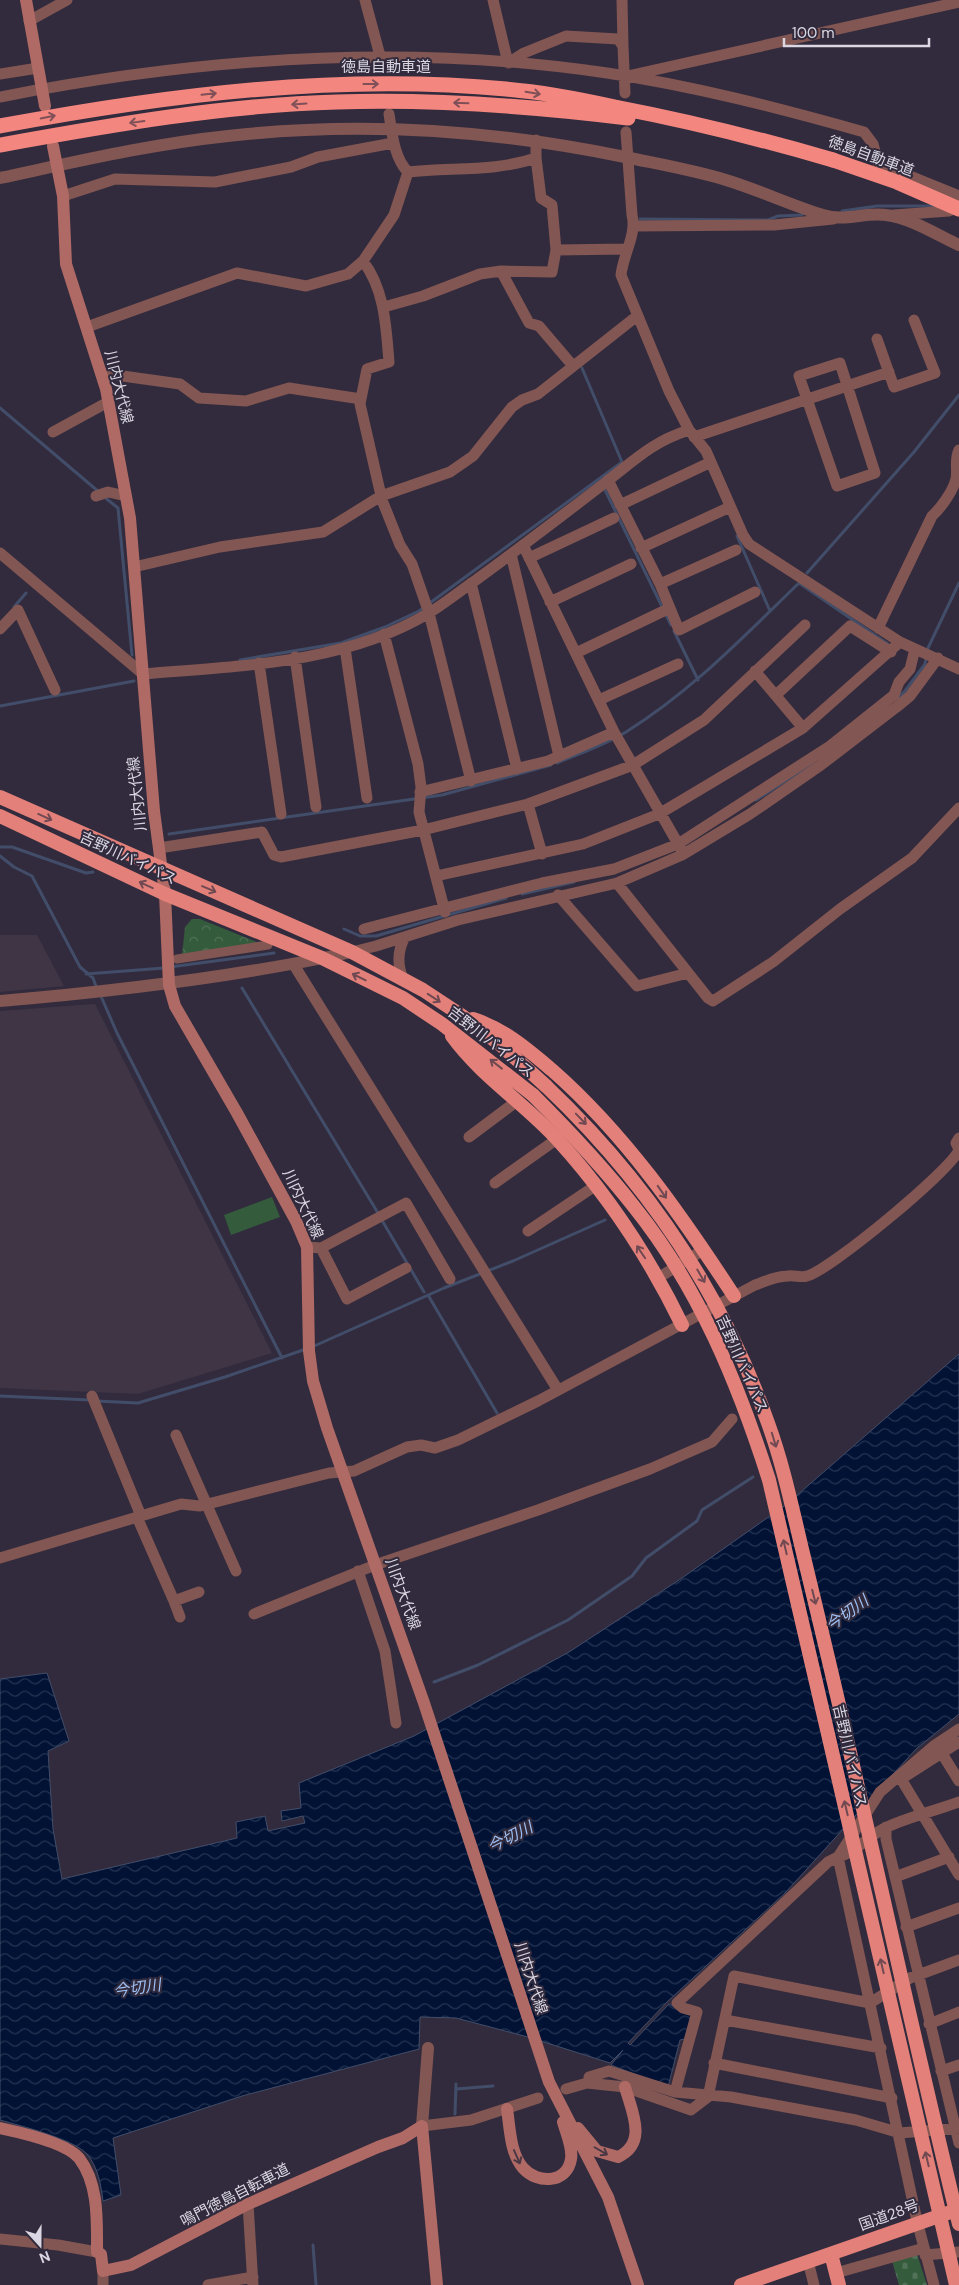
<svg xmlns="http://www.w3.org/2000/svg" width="959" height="2285" font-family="'DM Sans','Noto Sans JP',sans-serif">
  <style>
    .industrial { fill: #3f3545 }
    .green { fill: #345b3c }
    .cemetery { fill: url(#cemetery-stones) }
    .park { fill: url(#park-crowns) }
    .water { fill: url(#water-waves); stroke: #424d69 }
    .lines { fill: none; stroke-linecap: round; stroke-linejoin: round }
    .stream { stroke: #424d69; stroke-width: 3 }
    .pedestrian { stroke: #825652; stroke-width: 9 }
    .minor { stroke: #825652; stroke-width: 11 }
    .tertiary { stroke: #825652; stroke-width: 12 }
    .secondary { stroke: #b06a65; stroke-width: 12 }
    .trunk { stroke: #e38079; stroke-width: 14 }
    .motorway { stroke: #f3877f; stroke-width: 15 }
    .trunk-bridge { stroke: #e38079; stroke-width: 14 }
    .motorway-bridge { stroke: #f3877f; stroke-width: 15 }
    .oneway { stroke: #7f5057 }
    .oneway2 { stroke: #704952 }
    .oneway3 { stroke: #4b3845 }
    .labels { text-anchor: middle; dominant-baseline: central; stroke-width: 4; stroke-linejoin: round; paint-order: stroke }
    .street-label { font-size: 15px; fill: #dad6e2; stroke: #322b3d }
    .water-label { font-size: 16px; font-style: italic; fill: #9ebff3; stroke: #322b3d }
  </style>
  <defs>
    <pattern id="cemetery-stones" width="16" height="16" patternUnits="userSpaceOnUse" patternTransform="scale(1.25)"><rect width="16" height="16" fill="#345b3c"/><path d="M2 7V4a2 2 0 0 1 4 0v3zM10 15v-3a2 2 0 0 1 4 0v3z" fill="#517258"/></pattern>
    <pattern id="park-crowns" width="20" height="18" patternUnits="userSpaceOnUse" patternTransform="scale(1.25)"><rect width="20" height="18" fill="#345b3c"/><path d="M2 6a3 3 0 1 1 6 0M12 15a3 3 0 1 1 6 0" fill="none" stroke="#517258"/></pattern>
    <pattern id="water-waves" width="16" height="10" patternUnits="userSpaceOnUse" patternTransform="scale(1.25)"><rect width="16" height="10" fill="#011235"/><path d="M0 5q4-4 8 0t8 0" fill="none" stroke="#253452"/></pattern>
  </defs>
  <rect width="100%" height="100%" fill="#322b3d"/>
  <path class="industrial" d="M 0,935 L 37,935 L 64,986 L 0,992 Z
    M 95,1004 L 272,1353 L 138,1394 L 0,1388 L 0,1011 Z"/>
  <path class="green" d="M 272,1197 L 280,1217 L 231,1235 L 224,1215 Z"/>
  <path class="cemetery" d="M 917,2254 L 927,2285 L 899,2285 L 892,2261 Z"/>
  <path class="park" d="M 192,919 L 200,919 L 259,943 L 182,955 L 185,927 Z"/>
  <path class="water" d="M 959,1354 L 959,1714 L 916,1749 L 785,1893 L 667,2002 L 628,2043 L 630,2045 L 669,2004 L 693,2015 L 688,2038 L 680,2040 L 668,2087 L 611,2065 L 623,2050 L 610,2063 L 528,2037 L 456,2018 L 420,2017 L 419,2049 L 242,2096 L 113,2138 L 121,2195 L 103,2201 C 101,2185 98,2167 87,2154 C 73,2139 21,2126 0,2120 L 0,1679 L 47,1673 L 69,1741 L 48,1751 L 53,1829 L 62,1879 L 237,1838 L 236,1822 L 265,1816 L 268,1831 L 305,1823 L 303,1816 L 282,1821 L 281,1811 L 301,1808 L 299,1783 L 414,1736 L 569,1652 L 682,1578 L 787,1504 Z"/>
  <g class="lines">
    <path class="stream" d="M 842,211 L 877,206 L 936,206
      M 640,219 L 768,220 L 778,216 L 802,215
      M 0,408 L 99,492
      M 605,490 L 671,625
      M 103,496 L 118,508 L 132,655
      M 737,536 L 770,611
      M 807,573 L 914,452 L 959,395
      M 14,607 L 26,593
      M 674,631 L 698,680
      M 240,660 L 341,643 L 385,627 L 419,611 L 622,462 L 582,368
      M 898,698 L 905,691 L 925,664 L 928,648 L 959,583
      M 0,706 L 134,681
      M 557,763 C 581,753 605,745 626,732 C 692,691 744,636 799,583 L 888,644
      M 756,800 L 814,763
      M 169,834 L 442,795 L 551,765
      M 0,847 L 12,847 L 86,873 L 93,872
      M 0,856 L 14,867 L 32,876 L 80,967 L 93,978 L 97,989
      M 522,894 L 574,882
      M 344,929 L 360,936 L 376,936 L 506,898
      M 170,967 L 274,953
      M 86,974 L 164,968
      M 242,988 L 378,1213
      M 100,994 L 117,1033 L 282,1358
      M 383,1222 L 424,1292
      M 428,1295 L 497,1413
      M 312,1347 L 444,1288 L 513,1261 L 605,1220
      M 0,1396 L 90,1400
      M 96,1401 L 138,1403 L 225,1377 L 306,1349
      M 434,1682 L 478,1665 L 568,1620 L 632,1576 L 646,1558 L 697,1521 L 702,1510 L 753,1477
      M 456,2089 L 493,2086
      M 455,2114 L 456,2084
      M 313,2245 L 316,2285"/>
    <path class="pedestrian" d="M 177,959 L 268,945"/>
    <path class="minor" d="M 365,0 L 383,67
      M 493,0 L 508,63 L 524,53 L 566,36 L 618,39 L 623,46 L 625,93
      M 622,0 L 623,46
      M 29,21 L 67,0
      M 0,74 L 38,68
      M 632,75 L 959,2
      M 0,97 C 198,58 407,43 607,73 C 694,86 779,108 864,132 L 873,144 L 878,163 L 959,196
      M 389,114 C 392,133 394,158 408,172
      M 626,132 L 632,215 C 637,234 623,255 621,275 L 669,391 L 689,430 L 706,451 L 743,535 L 749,544 L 900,642 L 959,669
      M 536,158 L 541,198 L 552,205 L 556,250
      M 408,172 C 451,167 495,172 536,158 L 536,140
      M 63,196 L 115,179 L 215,182 L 291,167 L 318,157 L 393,143
      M 894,215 L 949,211 L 959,207
      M 635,226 L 774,225 L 833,219
      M 363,261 C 385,290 386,327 389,362 L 367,369 L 360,404 L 382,500 L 400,545 L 412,564 L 429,613 L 471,781
      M 501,271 L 529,323 L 539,326 L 573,366
      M 384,307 L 423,296 L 480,274 L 501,271 L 552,272 L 556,250 L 626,249
      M 87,327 L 237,273 L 306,286 L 348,274 L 363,261 L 394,215 L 408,172
      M 877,339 L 894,387 L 935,373 L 914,320
      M 840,363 L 875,473 L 837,486 L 799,376 Z
      M 101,373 L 180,384 L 199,398 L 246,401 L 289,388 L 361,399
      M 53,432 L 108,402
      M 694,437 L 889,372
      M 608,480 L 660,584 L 679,630 L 755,592
      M 96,496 L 108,492 L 126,496
      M 620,505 L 711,462
      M 523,545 L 614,732 L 681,849
      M 641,548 L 730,507
      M 0,553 L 143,674 C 238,666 344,664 429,613 C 445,603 460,591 476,580 C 520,548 563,515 606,482 C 636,459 652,442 689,430
      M 511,554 L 559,756
      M 529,558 L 614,518
      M 134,567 L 220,547 L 323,532 L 381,496 L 450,472 L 473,456 L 512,407 L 522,400 L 538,394 L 637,316
      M 471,583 L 517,769
      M 660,584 L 736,550
      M 550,602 L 631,564
      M 878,628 L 932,516 C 941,508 953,491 956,479 C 958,469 954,460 959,450
      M 0,629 L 18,610 L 55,690
      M 384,634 L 418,764 L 421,787 L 419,812 L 445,912
      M 345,648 L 367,798
      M 576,653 L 670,608
      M 295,657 L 316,807
      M 259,663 L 281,814
      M 755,671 L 803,728
      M 776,695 L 850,626 L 891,652
      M 599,700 L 678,664
      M 420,792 L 548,761 L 614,732
      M 528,804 L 633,765 L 704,720 L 805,625
      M 159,848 L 262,832 L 274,855 L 281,857 L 423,830 L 528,804 L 542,854
      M 436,876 L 583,844 L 659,814 L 803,728 L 900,642
      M 617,883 L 708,998 L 713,1001 L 773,962 L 840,909 L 912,858 L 959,808
      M 558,895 L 637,986 L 688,973
      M 364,929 L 542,883 L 614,869 L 678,844 L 830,746 L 894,695 L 899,682 L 910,669 L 915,649
      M 352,952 L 376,946 L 458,920 L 617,883 L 682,855 L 750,814 L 821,765 L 898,706 L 910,696 L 938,658
      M 294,965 L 558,1390
      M 403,979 C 397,964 397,951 405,937
      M 469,1137 L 517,1101
      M 959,1138 L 956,1143 L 959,1149
      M 495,1183 L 557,1139
      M 528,1231 L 595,1186
      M 307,1247 L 321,1248 L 406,1203 L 450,1279
      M 321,1248 L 347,1299 L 406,1268
      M 658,1278 L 703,1250
      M 92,1396 L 141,1516
      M 176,1435 L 236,1571
      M 137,1517 L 174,1601 L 199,1592
      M 0,1558 L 181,1504 L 200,1506 L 329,1473 L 354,1471 L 407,1447 L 421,1445 L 435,1448 L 458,1440 L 538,1401 L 755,1285 C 766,1281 776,1276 788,1276 C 794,1275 801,1278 807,1276 C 829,1271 951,1170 959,1150
      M 358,1571 L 385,1651 L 396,1723
      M 174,1601 L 180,1617
      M 254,1614 L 375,1565 L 538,1510 L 650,1469 L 712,1442 L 732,1419
      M 959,1729 L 935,1745 L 880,1792 L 838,1857 L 828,1862 L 677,2003 L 683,2008 L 697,2012 L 675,2092 L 731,2097 L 856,2120 L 900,2133 L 959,2128
      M 959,1742 L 901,1779 L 959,1875
      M 941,1752 L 959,1781
      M 886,1827 L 886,1839 L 959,2143
      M 895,1877 L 949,1857
      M 906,1927 L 959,1908
      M 870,2003 L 910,1978 L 959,1960
      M 725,2020 L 881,2048
      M 929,2024 L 959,2012
      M 714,2063 L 892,2098
      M 941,2071 L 959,2065
      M 589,2077 L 609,2071 L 675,2092
      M 566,2089 L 587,2083 L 625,2087 L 691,2110 L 708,2097 L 734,1976 L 870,2003
      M 422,2126 L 471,2120 L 538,2098
      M 248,2204 L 253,2285
      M 0,2239 L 58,2245 L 97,2252
      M 925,2255 L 959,2252
      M 808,2261 L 814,2285
      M 103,2271 L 103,2285
      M 836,2273 L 924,2248
      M 208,2285 L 253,2277
      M 934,2285 L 917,2221 L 838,1857 C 856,1852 868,1836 885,1828 C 908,1817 935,1811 959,1802"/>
    <path class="tertiary" d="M 0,178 C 75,162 151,144 228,136 C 361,121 494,130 625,157 C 658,164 693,170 726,180 C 759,190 790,205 823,215 C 844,222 865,212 886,215 C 911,218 937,235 959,245
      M 0,1001 C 119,991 236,977 352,952
      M 422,2126 L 428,2048"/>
    <path class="secondary" d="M 26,0 L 45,106
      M 53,146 L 63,196 L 66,264 L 106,389 L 130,518 L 154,811 L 165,894 L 169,985 L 175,1006 L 237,1113 L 296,1221 L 307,1247 L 309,1351 L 313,1381 L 327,1428 L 424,1703 L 549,2082 L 608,2197 L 638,2285
      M 507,2109 C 510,2128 510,2153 523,2168 C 537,2184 567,2184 571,2159 C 573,2148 566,2133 563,2122
      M 0,2128 C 19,2132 67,2143 79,2158 C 99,2184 97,2221 97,2252 L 101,2254 L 103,2271 L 131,2265 L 248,2204 L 378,2147 L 403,2138 L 422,2126 L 437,2285
      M 578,2128 L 597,2151 L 618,2157 C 648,2143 632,2112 625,2087"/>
    <path class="trunk" d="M 0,797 L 352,952 L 423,990 L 461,1015 L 502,1046 L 546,1086
      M 0,816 L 165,894 L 322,958 L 403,998 L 442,1024 L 533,1095
      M 473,1019 C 504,1029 527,1049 552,1070 C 625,1134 681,1215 734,1296
      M 452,1036 C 481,1076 524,1103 557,1139 C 607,1194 650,1259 682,1325
      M 831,2254 L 839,2285
      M 741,2285 L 959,2209"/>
    <path class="motorway" d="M 0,126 C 166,95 336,73 506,89 C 542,92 579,99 615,107 C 688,121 761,139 833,160
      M 0,145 C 111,125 224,105 337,102 C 435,99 531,106 628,118"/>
    <path class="trunk-bridge" d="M 546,1086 C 646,1181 722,1292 768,1423 C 783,1464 792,1507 802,1549 C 817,1611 832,1673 846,1735 C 884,1898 919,2062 959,2224
      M 533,1095 C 569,1131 604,1168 635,1208 C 699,1288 738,1383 769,1480 L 956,2285"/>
    <path class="motorway-bridge" d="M 833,160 L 897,182 L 959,209"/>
  </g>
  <defs><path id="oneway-shaft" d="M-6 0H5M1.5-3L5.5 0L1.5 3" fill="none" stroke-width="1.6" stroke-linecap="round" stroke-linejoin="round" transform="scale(1.25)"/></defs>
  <g class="oneway">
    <use href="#oneway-shaft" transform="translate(371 84)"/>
    <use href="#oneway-shaft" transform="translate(533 93) rotate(9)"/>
    <use href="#oneway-shaft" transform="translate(209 94) rotate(-6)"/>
    <use href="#oneway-shaft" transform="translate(461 103) rotate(-178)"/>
    <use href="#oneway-shaft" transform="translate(299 104) rotate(176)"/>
    <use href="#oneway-shaft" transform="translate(48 117) rotate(-11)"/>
    <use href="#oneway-shaft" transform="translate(137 122) rotate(172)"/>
  </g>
  <g class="oneway2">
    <use href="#oneway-shaft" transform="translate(45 817) rotate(24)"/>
    <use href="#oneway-shaft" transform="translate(146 885) rotate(-155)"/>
    <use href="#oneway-shaft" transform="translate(209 889) rotate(23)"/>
    <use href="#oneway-shaft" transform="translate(359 977) rotate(-154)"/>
    <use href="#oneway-shaft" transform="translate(434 998) rotate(33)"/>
    <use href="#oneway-shaft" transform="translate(496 1064) rotate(-142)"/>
    <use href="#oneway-shaft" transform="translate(581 1119) rotate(46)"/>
    <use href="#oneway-shaft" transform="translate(662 1192) rotate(55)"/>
    <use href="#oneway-shaft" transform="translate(641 1252) rotate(-124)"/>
    <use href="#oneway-shaft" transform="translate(701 1276) rotate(60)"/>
    <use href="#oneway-shaft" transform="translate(774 1440) rotate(73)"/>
    <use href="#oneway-shaft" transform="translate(785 1547) rotate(-103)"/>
    <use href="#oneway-shaft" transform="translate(814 1597) rotate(76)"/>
    <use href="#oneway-shaft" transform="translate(846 1808) rotate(-103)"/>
    <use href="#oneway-shaft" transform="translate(882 1966) rotate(-103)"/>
    <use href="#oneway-shaft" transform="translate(927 2159) rotate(-103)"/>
  </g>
  <g class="oneway3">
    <use href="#oneway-shaft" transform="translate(601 2151) rotate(30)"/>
    <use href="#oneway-shaft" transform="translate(517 2157) rotate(66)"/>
  </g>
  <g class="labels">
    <g class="street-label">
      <text x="386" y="67">徳島自動車道</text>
      <text transform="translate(871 156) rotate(20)">徳島自動車道</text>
      <text transform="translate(119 387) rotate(76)">川内大代線</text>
      <text transform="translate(137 794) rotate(-96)">川内大代線</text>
      <text transform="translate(128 858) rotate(25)">吉野川バイパス</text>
      <text transform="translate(491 1042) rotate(38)">吉野川バイパス</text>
      <text transform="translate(303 1204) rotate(65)">川内大代線</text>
      <text transform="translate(742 1364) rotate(66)">吉野川バイパス</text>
      <text transform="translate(403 1594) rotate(70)">川内大代線</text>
      <text transform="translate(850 1756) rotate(77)">吉野川バイパス</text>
      <text transform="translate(531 1978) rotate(72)">川内大代線</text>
      <text transform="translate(235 2195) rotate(-27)">鳴門徳島自転車道</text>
      <text transform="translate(889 2215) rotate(-20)">国道28号</text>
    </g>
    <g class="water-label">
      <text transform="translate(847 1613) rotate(-36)">今切川</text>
      <text transform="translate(510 1837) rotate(-27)">今切川</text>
      <text transform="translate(137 1988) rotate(-8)">今切川</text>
    </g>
  </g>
  <g transform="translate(40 2245) rotate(159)" stroke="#322b3d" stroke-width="4" paint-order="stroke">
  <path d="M0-4L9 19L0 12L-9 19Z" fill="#dad6e2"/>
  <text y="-8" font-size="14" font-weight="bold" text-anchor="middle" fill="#dad6e2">N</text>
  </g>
  <path d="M784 38v8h145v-8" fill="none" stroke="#dad6e2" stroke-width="2.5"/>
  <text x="792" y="38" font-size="15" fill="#dad6e2" stroke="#322b3d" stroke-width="4" paint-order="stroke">100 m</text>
</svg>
